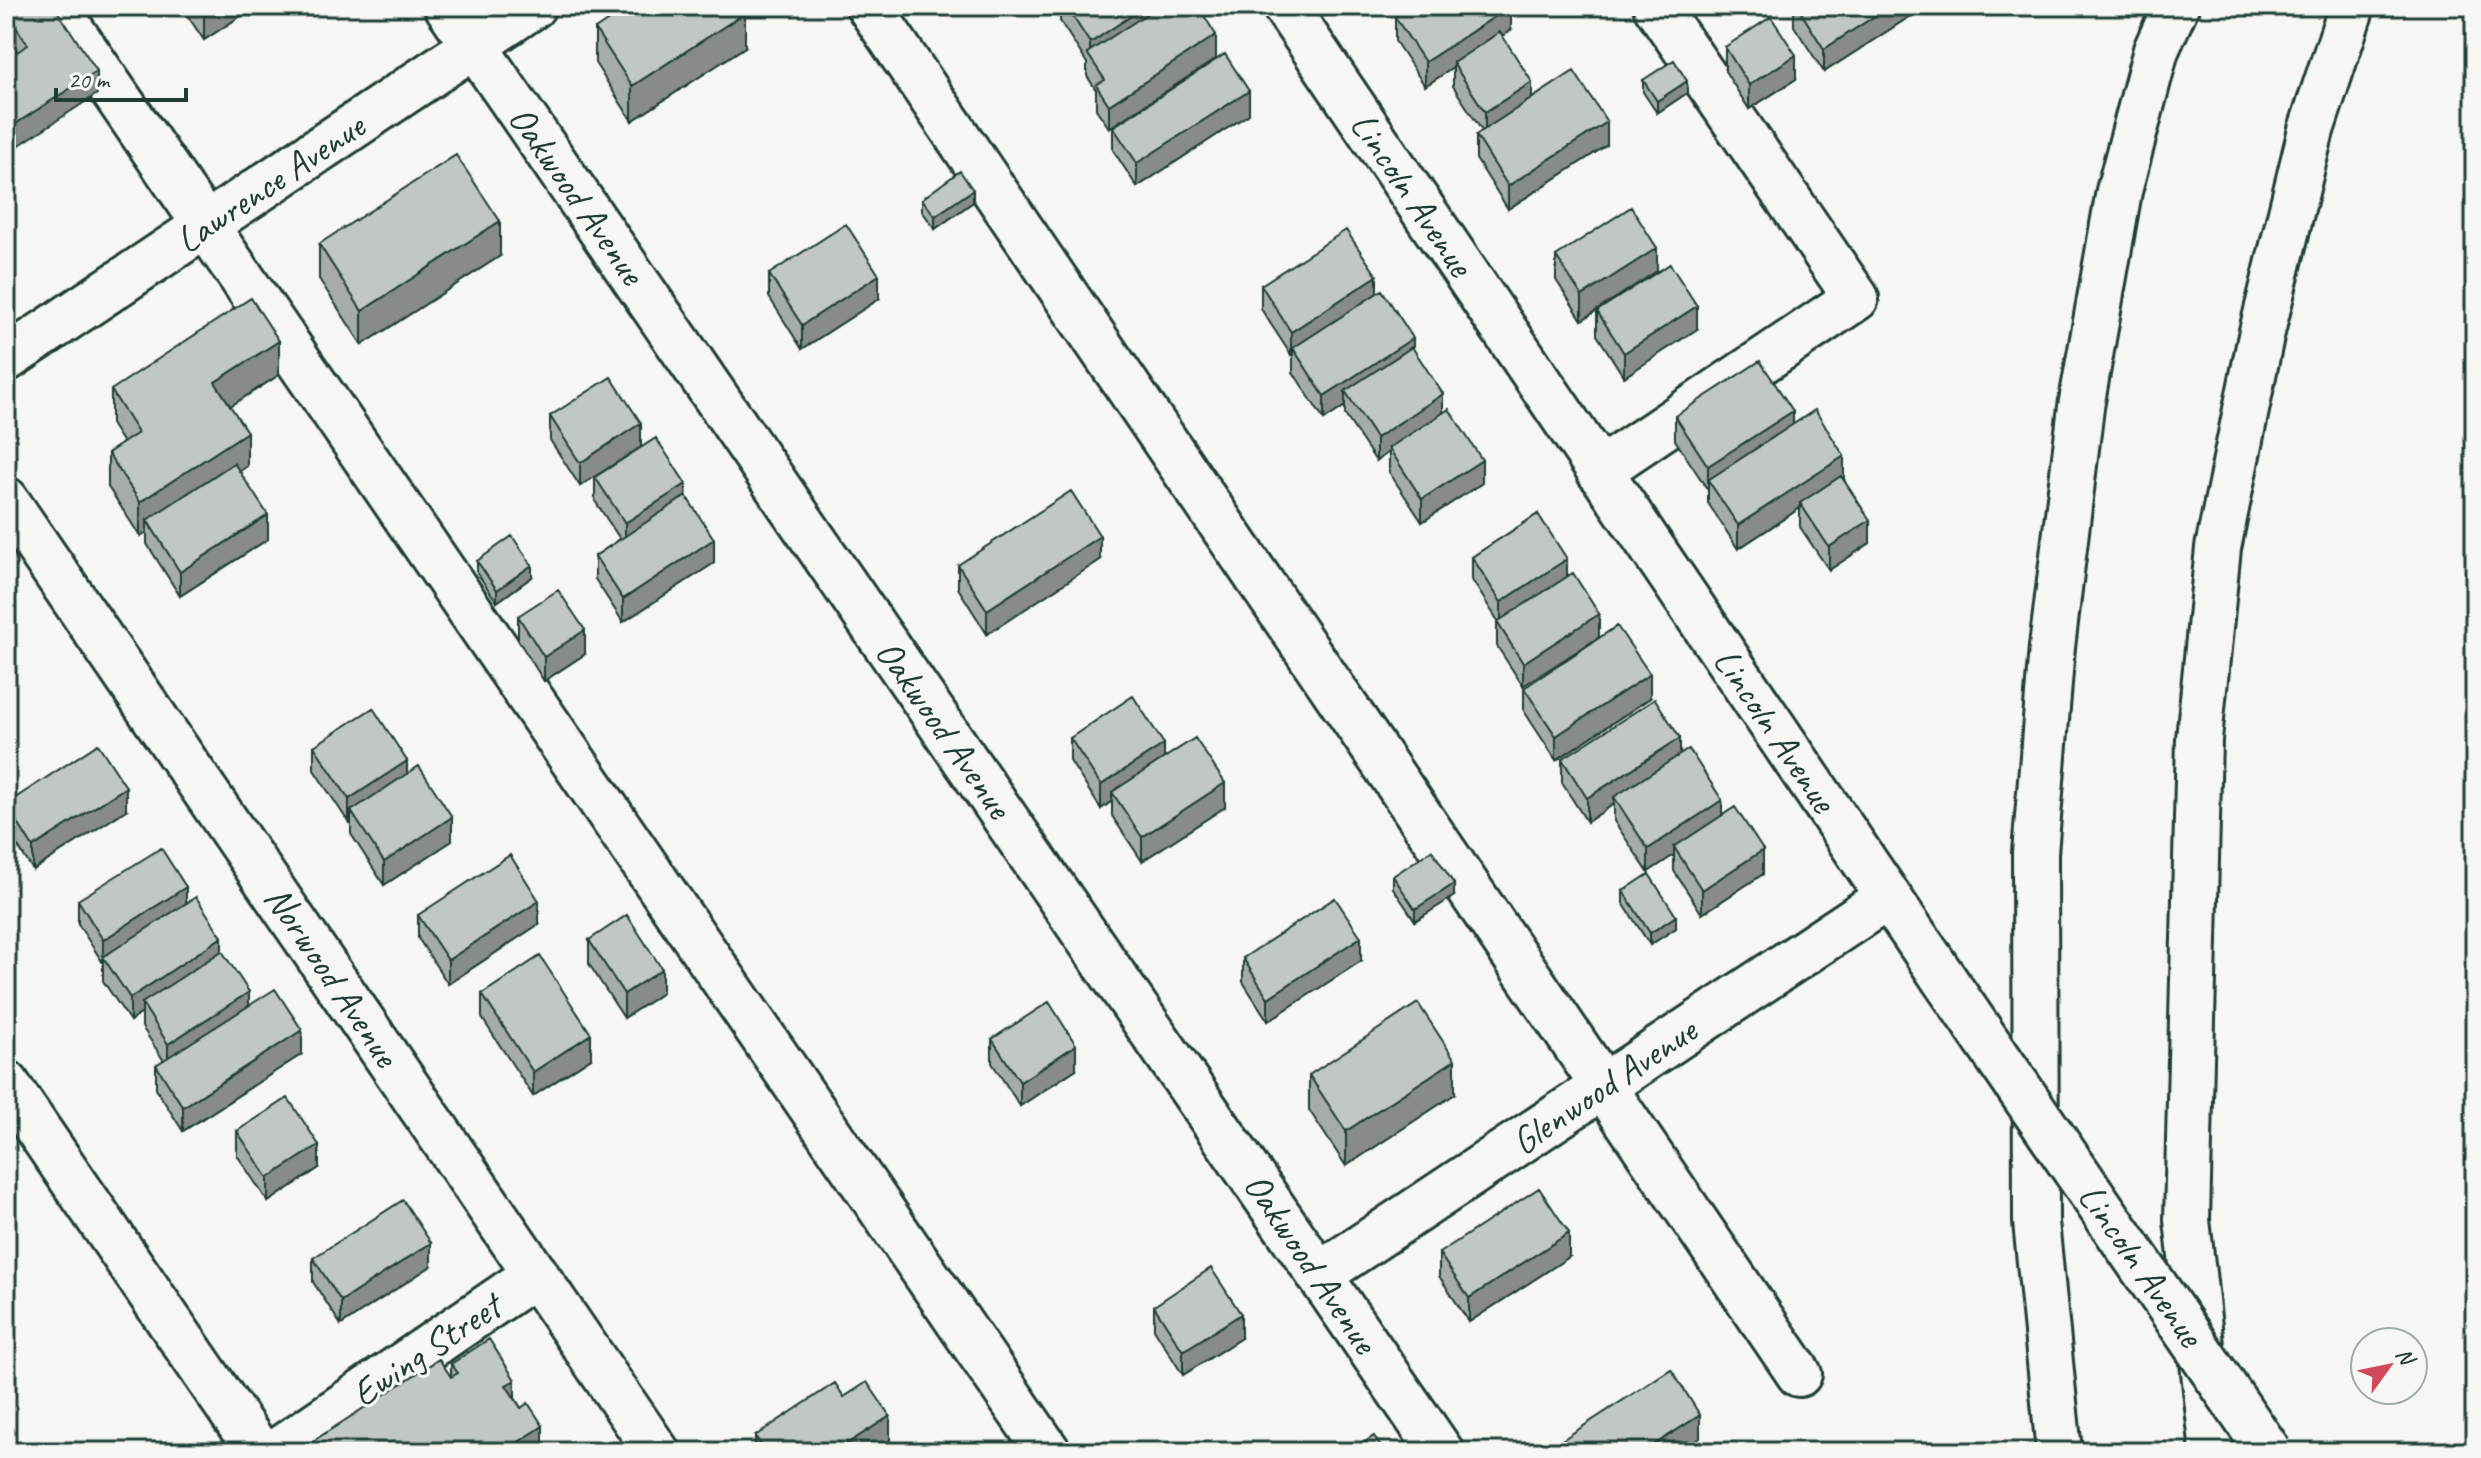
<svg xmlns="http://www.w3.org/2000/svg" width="2481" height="1458" font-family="Caveat,sans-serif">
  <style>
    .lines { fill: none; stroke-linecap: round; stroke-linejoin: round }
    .minor-casing { stroke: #1f3d34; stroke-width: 50 }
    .highway-casing { stroke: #1f3d34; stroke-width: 50 }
    .minor { stroke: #f6f6f2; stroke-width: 44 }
    .highway { stroke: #f6f6f2; stroke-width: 44 }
    .minor-bridge-casing { stroke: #1f3d34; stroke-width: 50; stroke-linecap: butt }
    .minor-bridge { stroke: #f6f6f2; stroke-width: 44 }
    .wall { fill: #a6aca8; stroke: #1f3d34; stroke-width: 2 }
    .shaded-wall { fill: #878c88; stroke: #1f3d34; stroke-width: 2 }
    .building { fill: #c1c8c3; stroke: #1f3d34; stroke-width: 2 }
    .labels { text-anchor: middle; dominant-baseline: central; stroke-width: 6; stroke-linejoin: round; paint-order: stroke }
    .street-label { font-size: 38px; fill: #1f3d34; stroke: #f6f6f2 }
  </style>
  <rect width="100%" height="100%" fill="#f6f6f2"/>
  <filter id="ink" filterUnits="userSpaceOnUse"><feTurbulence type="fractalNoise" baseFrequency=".0125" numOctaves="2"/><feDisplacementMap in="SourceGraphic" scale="16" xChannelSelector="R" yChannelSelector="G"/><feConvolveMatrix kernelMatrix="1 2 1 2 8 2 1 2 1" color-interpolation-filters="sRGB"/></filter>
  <g filter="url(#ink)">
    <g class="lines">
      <g class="minor-casing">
        <path id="minor" d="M 55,6 L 1048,1452
          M 447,6 L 1441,1452
          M 869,6 L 1799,1374
          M 1285,6 L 1942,976
          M 6,359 L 533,6
          M 1599,471 L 1856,298 L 1656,6
          M 6,500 L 657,1452
          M 6,1083 L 259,1452
          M 1319,1275 L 1888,897
          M 276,1452 L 536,1274"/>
      </g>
      <g class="highway-casing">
        <path id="highway" d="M 2059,1452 L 2036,1222 L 2035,853 L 2052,647 L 2081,407 L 2119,191 L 2156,50 L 2176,6
          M 2213,1452 L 2187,1220 L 2199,739 L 2218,548 L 2261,336 L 2311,130 L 2352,6"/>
      </g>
      <use href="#minor" class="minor"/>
      <use href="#highway" class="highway"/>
      <g class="minor-bridge-casing">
        <path id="minor-bridge" d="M 1942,976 L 2269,1452"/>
      </g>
      <use href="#minor-bridge" class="minor-bridge"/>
    </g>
    <path class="wall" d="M 181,6 L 256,6 L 204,40 Z
      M 1054,6 L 1198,6 L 1216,59 L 1109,128 L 1096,109 L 1096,90 L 1087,76 L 1087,63 L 1060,21 L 1060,7 L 1056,9 Z
      M 1794,6 L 1926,6 L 1824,72 L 1794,26 Z
      M 8,15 L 97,94 L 17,52 L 8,39 Z
      M 1395,17 L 1511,30 L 1502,36 L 1532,99 L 1607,145 L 1508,209 L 1476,159 L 1476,135 L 1482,131 L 1453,86 L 1453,68 L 1425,86 L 1395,41 Z
      M 595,29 L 745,47 L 632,121 L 595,63 Z
      M 1725,47 L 1796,79 L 1749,109 L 1725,71 Z
      M 1643,80 L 1687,93 L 1657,113 L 1643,92 Z
      M 1249,114 L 1137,187 L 1113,150 L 1113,127 Z
      M 922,199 L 973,202 L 935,229 L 922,211 Z
      M 319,244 L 500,256 L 362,345 L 319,279 Z
      M 1556,256 L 1657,271 L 1582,320 L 1556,280 Z
      M 769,274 L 879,299 L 802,349 L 769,297 Z
      M 1261,285 L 1377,294 L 1413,349 L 1443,414 L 1482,483 L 1422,522 L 1389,472 L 1389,452 L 1376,461 L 1345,415 L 1345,406 L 1324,420 L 1293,372 L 1293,354 L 1291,355 L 1261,309 Z
      M 1597,311 L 1697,329 L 1624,377 L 1597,335 Z
      M 279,375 L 230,406 L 247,466 L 240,471 L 268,539 L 180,596 L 147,544 L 147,532 L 140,536 L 108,487 L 108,453 L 123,443 L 111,424 L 111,390 Z
      M 550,416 L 641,447 L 580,486 L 550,440 Z
      M 1675,416 L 1793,425 L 1844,479 L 1870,543 L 1829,570 L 1800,527 L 1800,508 L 1738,549 L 1708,503 L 1708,490 L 1675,440 Z
      M 595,477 L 686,497 L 714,563 L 623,622 L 595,579 L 595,556 L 620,539 L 595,501 Z
      M 1538,514 L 1523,686 L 1497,646 L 1497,622 L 1498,621 L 1472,580 L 1472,557 Z
      M 1100,560 L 987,634 L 958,588 L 958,565 Z
      M 477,561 L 532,577 L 497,602 L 477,573 Z
      M 518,616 L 585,654 L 544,681 L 518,640 Z
      M 1524,688 L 1650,698 L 1556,760 L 1524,711 Z
      M 1070,738 L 1164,758 L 1225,807 L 1142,861 L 1112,816 L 1112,801 L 1101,809 L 1070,761 Z
      M 314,746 L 407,774 L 452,841 L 384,885 L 351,834 L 351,822 L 349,823 L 314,770 Z
      M 1680,755 L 1763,874 L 1702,914 L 1674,871 L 1674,855 L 1648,872 L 1614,821 L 1614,804 L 1587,822 L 1562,783 L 1562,759 Z
      M 6,804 L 126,810 L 33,870 L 6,828 Z
      M 1393,876 L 1454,896 L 1415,921 L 1393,888 Z
      M 1623,891 L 1676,928 L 1650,945 L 1623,903 Z
      M 78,900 L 186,903 L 222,951 L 249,1005 L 302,1054 L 183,1131 L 156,1089 L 156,1065 L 164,1061 L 142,1027 L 142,1013 L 130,1021 L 103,981 L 103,963 L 78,924 Z
      M 418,915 L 539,924 L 448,984 L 418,938 Z
      M 589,940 L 662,993 L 624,1018 L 589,964 Z
      M 1243,958 L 1361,961 L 1268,1021 L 1243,982 Z
      M 482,994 L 591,1058 L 533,1096 L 482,1018 Z
      M 992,1039 L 1076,1069 L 1020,1106 L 992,1063 Z
      M 1309,1075 L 1455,1094 L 1346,1166 L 1309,1110 Z
      M 237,1131 L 319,1168 L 268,1202 L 237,1155 Z
      M 1439,1253 L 1569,1257 L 1469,1322 L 1439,1276 Z
      M 313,1258 L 431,1266 L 341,1325 L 313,1282 Z
      M 1154,1306 L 1241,1338 L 1183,1375 L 1154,1329 Z
      M 451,1364 L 515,1398 L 521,1408 L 543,1452 L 451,1377 Z
      M 844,1397 L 890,1440 L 870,1452 L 755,1452 L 755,1436 Z"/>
    <path class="shaded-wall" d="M 220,6 L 256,6 L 204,40 L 204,16 Z
      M 1146,6 L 1172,6 L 1090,56 L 1090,43 Z
      M 1511,6 L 1511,30 L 1455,66 L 1453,63 L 1453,68 L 1425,86 L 1425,62 Z
      M 1890,6 L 1926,6 L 1824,72 L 1824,49 Z
      M 745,13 L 745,47 L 632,121 L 632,86 Z
      M 1216,35 L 1216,59 L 1109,128 L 1109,105 Z
      M 1796,55 L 1796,79 L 1749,109 L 1749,85 Z
      M 97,71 L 97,94 L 6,154 L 6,130 Z
      M 1687,81 L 1687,93 L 1657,113 L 1657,101 Z
      M 1532,82 L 1532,105 L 1485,136 L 1485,112 Z
      M 1249,91 L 1249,114 L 1137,187 L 1137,163 Z
      M 1607,122 L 1607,145 L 1508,209 L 1508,186 Z
      M 973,190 L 973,202 L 935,229 L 935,216 Z
      M 500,221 L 500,256 L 362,345 L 362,311 Z
      M 1657,248 L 1657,271 L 1582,320 L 1582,296 Z
      M 879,275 L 879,299 L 802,349 L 802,325 Z
      M 1377,276 L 1377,300 L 1293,348 L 1293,354 L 1291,355 L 1291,332 Z
      M 1697,306 L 1697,329 L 1624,377 L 1624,353 Z
      M 1413,338 L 1413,362 L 1345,391 L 1345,406 L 1324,420 L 1324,396 Z
      M 279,341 L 279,375 L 215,416 L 215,382 Z
      M 1443,394 L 1443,418 L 1389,448 L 1389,452 L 1376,461 L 1376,438 Z
      M 1793,411 L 1793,435 L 1708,480 L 1708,490 L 1708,466 Z
      M 641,423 L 641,447 L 580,486 L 580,463 Z
      M 247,432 L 247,466 L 152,529 L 147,520 L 147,532 L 140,536 L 140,502 Z
      M 1844,456 L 1844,479 L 1802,507 L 1800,503 L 1800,508 L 1738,549 L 1738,525 Z
      M 1482,460 L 1482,483 L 1422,522 L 1422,499 Z
      M 686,484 L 686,507 L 625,547 L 625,523 Z
      M 268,515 L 268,539 L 180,596 L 180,572 Z
      M 1870,520 L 1870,543 L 1829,570 L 1829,547 Z
      M 1100,536 L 1100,560 L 987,634 L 987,610 Z
      M 714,539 L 714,563 L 623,622 L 623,599 Z
      M 1567,559 L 1567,583 L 1501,625 L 1501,602 Z
      M 532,565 L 532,577 L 497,602 L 497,590 Z
      M 1599,614 L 1599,637 L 1523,686 L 1523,663 Z
      M 585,630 L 585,654 L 544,681 L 544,657 Z
      M 1650,674 L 1650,698 L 1556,760 L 1556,736 Z
      M 1680,738 L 1680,761 L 1614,797 L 1614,804 L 1587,822 L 1587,798 Z
      M 1164,744 L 1164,768 L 1112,792 L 1112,801 L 1101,809 L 1101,785 Z
      M 407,761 L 407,785 L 351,811 L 351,822 L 349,823 L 349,799 Z
      M 1225,783 L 1225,807 L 1142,861 L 1142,837 Z
      M 126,787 L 126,810 L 33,870 L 33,847 Z
      M 1722,800 L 1722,824 L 1674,847 L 1674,855 L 1648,872 L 1648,849 Z
      M 452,817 L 452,841 L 384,885 L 384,862 Z
      M 1763,850 L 1763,874 L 1702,914 L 1702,890 Z
      M 1454,884 L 1454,896 L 1415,921 L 1415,909 Z
      M 186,887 L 186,911 L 103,957 L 103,963 L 103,940 Z
      M 539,901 L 539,924 L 448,984 L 448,960 Z
      M 1676,916 L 1676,928 L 1650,945 L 1650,933 Z
      M 222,937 L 222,961 L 142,1003 L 142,1013 L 130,1021 L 130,998 Z
      M 1361,937 L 1361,961 L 1268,1021 L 1268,998 Z
      M 662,969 L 662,993 L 624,1018 L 624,994 Z
      M 249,992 L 249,1015 L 168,1068 L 168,1044 Z
      M 302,1030 L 302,1054 L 183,1131 L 183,1107 Z
      M 591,1034 L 591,1058 L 533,1096 L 533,1072 Z
      M 1076,1045 L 1076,1069 L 1020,1106 L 1020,1082 Z
      M 1455,1060 L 1455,1094 L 1346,1166 L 1346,1131 Z
      M 319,1145 L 319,1168 L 268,1202 L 268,1178 Z
      M 1569,1233 L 1569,1257 L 1469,1322 L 1469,1298 Z
      M 431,1243 L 431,1266 L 341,1325 L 341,1301 Z
      M 1241,1314 L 1241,1338 L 1183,1375 L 1183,1351 Z
      M 515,1380 L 515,1423 L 506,1385 Z
      M 1700,1415 L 1700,1438 L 1680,1452 L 1643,1452 Z
      M 890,1416 L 890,1440 L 870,1452 L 834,1452 Z
      M 543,1426 L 543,1452 L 503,1452 Z"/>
    <path class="building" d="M 22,6 L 54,6 L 97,71 L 6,130 L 6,59 L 28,45 L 8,15 Z
      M 197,6 L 220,6 L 204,16 Z
      M 630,6 L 740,6 L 745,13 L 632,86 L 595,29 Z
      M 1066,6 L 1146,6 L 1090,43 Z
      M 1159,6 L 1198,6 L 1216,35 L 1109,105 L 1096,85 L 1105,80 L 1087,53 Z
      M 1412,6 L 1511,6 L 1425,62 L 1395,17 Z
      M 1797,6 L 1890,6 L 1824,49 Z
      M 1771,17 L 1796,55 L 1749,85 L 1725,47 Z
      M 1500,32 L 1532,82 L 1485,112 L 1453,63 Z
      M 1225,54 L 1249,91 L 1137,163 L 1113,127 Z
      M 1674,60 L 1687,81 L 1657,101 L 1643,80 Z
      M 1574,71 L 1607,122 L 1508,186 L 1476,135 Z
      M 456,155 L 500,221 L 362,311 L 319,244 Z
      M 960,171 L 973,190 L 935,216 L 922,199 Z
      M 1631,207 L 1657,248 L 1582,296 L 1556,256 Z
      M 846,224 L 879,275 L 802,325 L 769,274 Z
      M 1346,230 L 1377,276 L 1291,332 L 1261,285 Z
      M 1670,264 L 1697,306 L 1624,353 L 1597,311 Z
      M 1382,290 L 1413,338 L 1324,396 L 1293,348 Z
      M 251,298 L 279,341 L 215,382 L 247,432 L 140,502 L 108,453 L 138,433 L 111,390 Z
      M 1412,347 L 1443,394 L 1376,438 L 1345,391 Z
      M 1760,361 L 1793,411 L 1708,466 L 1675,416 Z
      M 611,377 L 641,423 L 580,463 L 550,416 Z
      M 1449,409 L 1482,460 L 1422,499 L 1389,448 Z
      M 1815,410 L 1844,456 L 1738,525 L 1708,480 Z
      M 656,438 L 686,484 L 625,523 L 595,477 Z
      M 234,463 L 268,515 L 180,572 L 147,520 Z
      M 1841,476 L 1870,520 L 1829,547 L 1800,503 Z
      M 1071,491 L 1100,536 L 987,610 L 958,565 Z
      M 686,496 L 714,539 L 623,599 L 595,556 Z
      M 1538,514 L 1567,559 L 1501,602 L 1472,557 Z
      M 512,536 L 532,565 L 497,590 L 477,561 Z
      M 1573,573 L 1599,614 L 1523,663 L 1497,622 Z
      M 558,590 L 585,630 L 544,657 L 518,616 Z
      M 1617,626 L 1650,674 L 1556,736 L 1524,688 Z
      M 1133,696 L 1164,744 L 1101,785 L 1070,738 Z
      M 1655,699 L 1680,738 L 1587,798 L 1562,759 Z
      M 373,708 L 407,761 L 349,799 L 314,746 Z
      M 1195,738 L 1225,783 L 1142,837 L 1112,792 Z
      M 98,744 L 126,787 L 33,847 L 6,804 Z
      M 1689,749 L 1722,800 L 1648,849 L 1614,797 Z
      M 419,766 L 452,817 L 384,862 L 351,811 Z
      M 1735,807 L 1763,850 L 1702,890 L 1674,847 Z
      M 161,848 L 186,887 L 103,940 L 78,900 Z
      M 1432,850 L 1454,884 L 1415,909 L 1393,876 Z
      M 510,855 L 539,901 L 448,960 L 418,915 Z
      M 1649,874 L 1676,916 L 1650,933 L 1623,891 Z
      M 196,897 L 222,937 L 130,998 L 103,957 Z
      M 1335,898 L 1361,937 L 1268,998 L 1243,958 Z
      M 627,915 L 662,969 L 624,994 L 589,940 Z
      M 222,951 L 249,992 L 168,1044 L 142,1003 Z
      M 540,956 L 591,1034 L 533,1072 L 482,994 Z
      M 275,989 L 302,1030 L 183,1107 L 156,1065 Z
      M 1049,1002 L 1076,1045 L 1020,1082 L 992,1039 Z
      M 1418,1003 L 1455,1060 L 1346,1131 L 1309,1075 Z
      M 288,1098 L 319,1145 L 268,1178 L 237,1131 Z
      M 1539,1188 L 1569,1233 L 1469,1298 L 1439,1253 Z
      M 403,1200 L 431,1243 L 341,1301 L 313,1258 Z
      M 1211,1268 L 1241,1314 L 1183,1351 L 1154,1306 Z
      M 489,1339 L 515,1380 L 506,1385 L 521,1408 L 528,1403 L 543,1426 L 503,1452 L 298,1451 L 439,1359 L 451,1377 L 458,1373 L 451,1364 Z
      M 1671,1369 L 1700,1415 L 1643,1452 L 1562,1452 L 1556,1444 Z
      M 867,1382 L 890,1416 L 834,1452 L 766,1452 L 755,1436 L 835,1383 L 844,1397 Z
      M 1374,1436 L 1384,1452 L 1350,1452 Z"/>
  </g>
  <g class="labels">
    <g class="street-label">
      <text transform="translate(270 183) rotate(-34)">Lawrence Avenue</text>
      <text transform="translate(1412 194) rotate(56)">Lincoln Avenue</text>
      <text transform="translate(577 195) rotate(55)">Oakwood Avenue</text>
      <text transform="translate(944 729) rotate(55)">Oakwood Avenue</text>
      <text transform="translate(1775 730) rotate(56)">Lincoln Avenue</text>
      <text transform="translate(332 976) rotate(56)">Norwood Avenue</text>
      <text transform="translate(1604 1086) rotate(-34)">Glenwood Avenue</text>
      <text transform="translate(1311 1263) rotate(56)">Oakwood Avenue</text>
      <text transform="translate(2141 1265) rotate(55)">Lincoln Avenue</text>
      <text transform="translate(426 1350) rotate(-34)">Ewing Street</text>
    </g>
  </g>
  <rect width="2481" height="1458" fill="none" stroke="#f6f6f2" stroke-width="32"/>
  <rect x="16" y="16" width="2449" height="1426" fill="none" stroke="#1f3d34" stroke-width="3" filter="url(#ink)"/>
  <g transform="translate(2389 1366) rotate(57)"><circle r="38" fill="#f6f6f2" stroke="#a0aca6" stroke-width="2"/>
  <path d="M0-6L14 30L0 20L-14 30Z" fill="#d1495b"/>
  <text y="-12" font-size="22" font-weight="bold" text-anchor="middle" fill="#1f3d34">N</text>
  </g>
  <path d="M56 88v12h130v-12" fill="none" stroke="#1f3d34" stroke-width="4"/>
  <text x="68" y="88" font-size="24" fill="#1f3d34" stroke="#f6f6f2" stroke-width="6" paint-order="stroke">20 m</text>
</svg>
